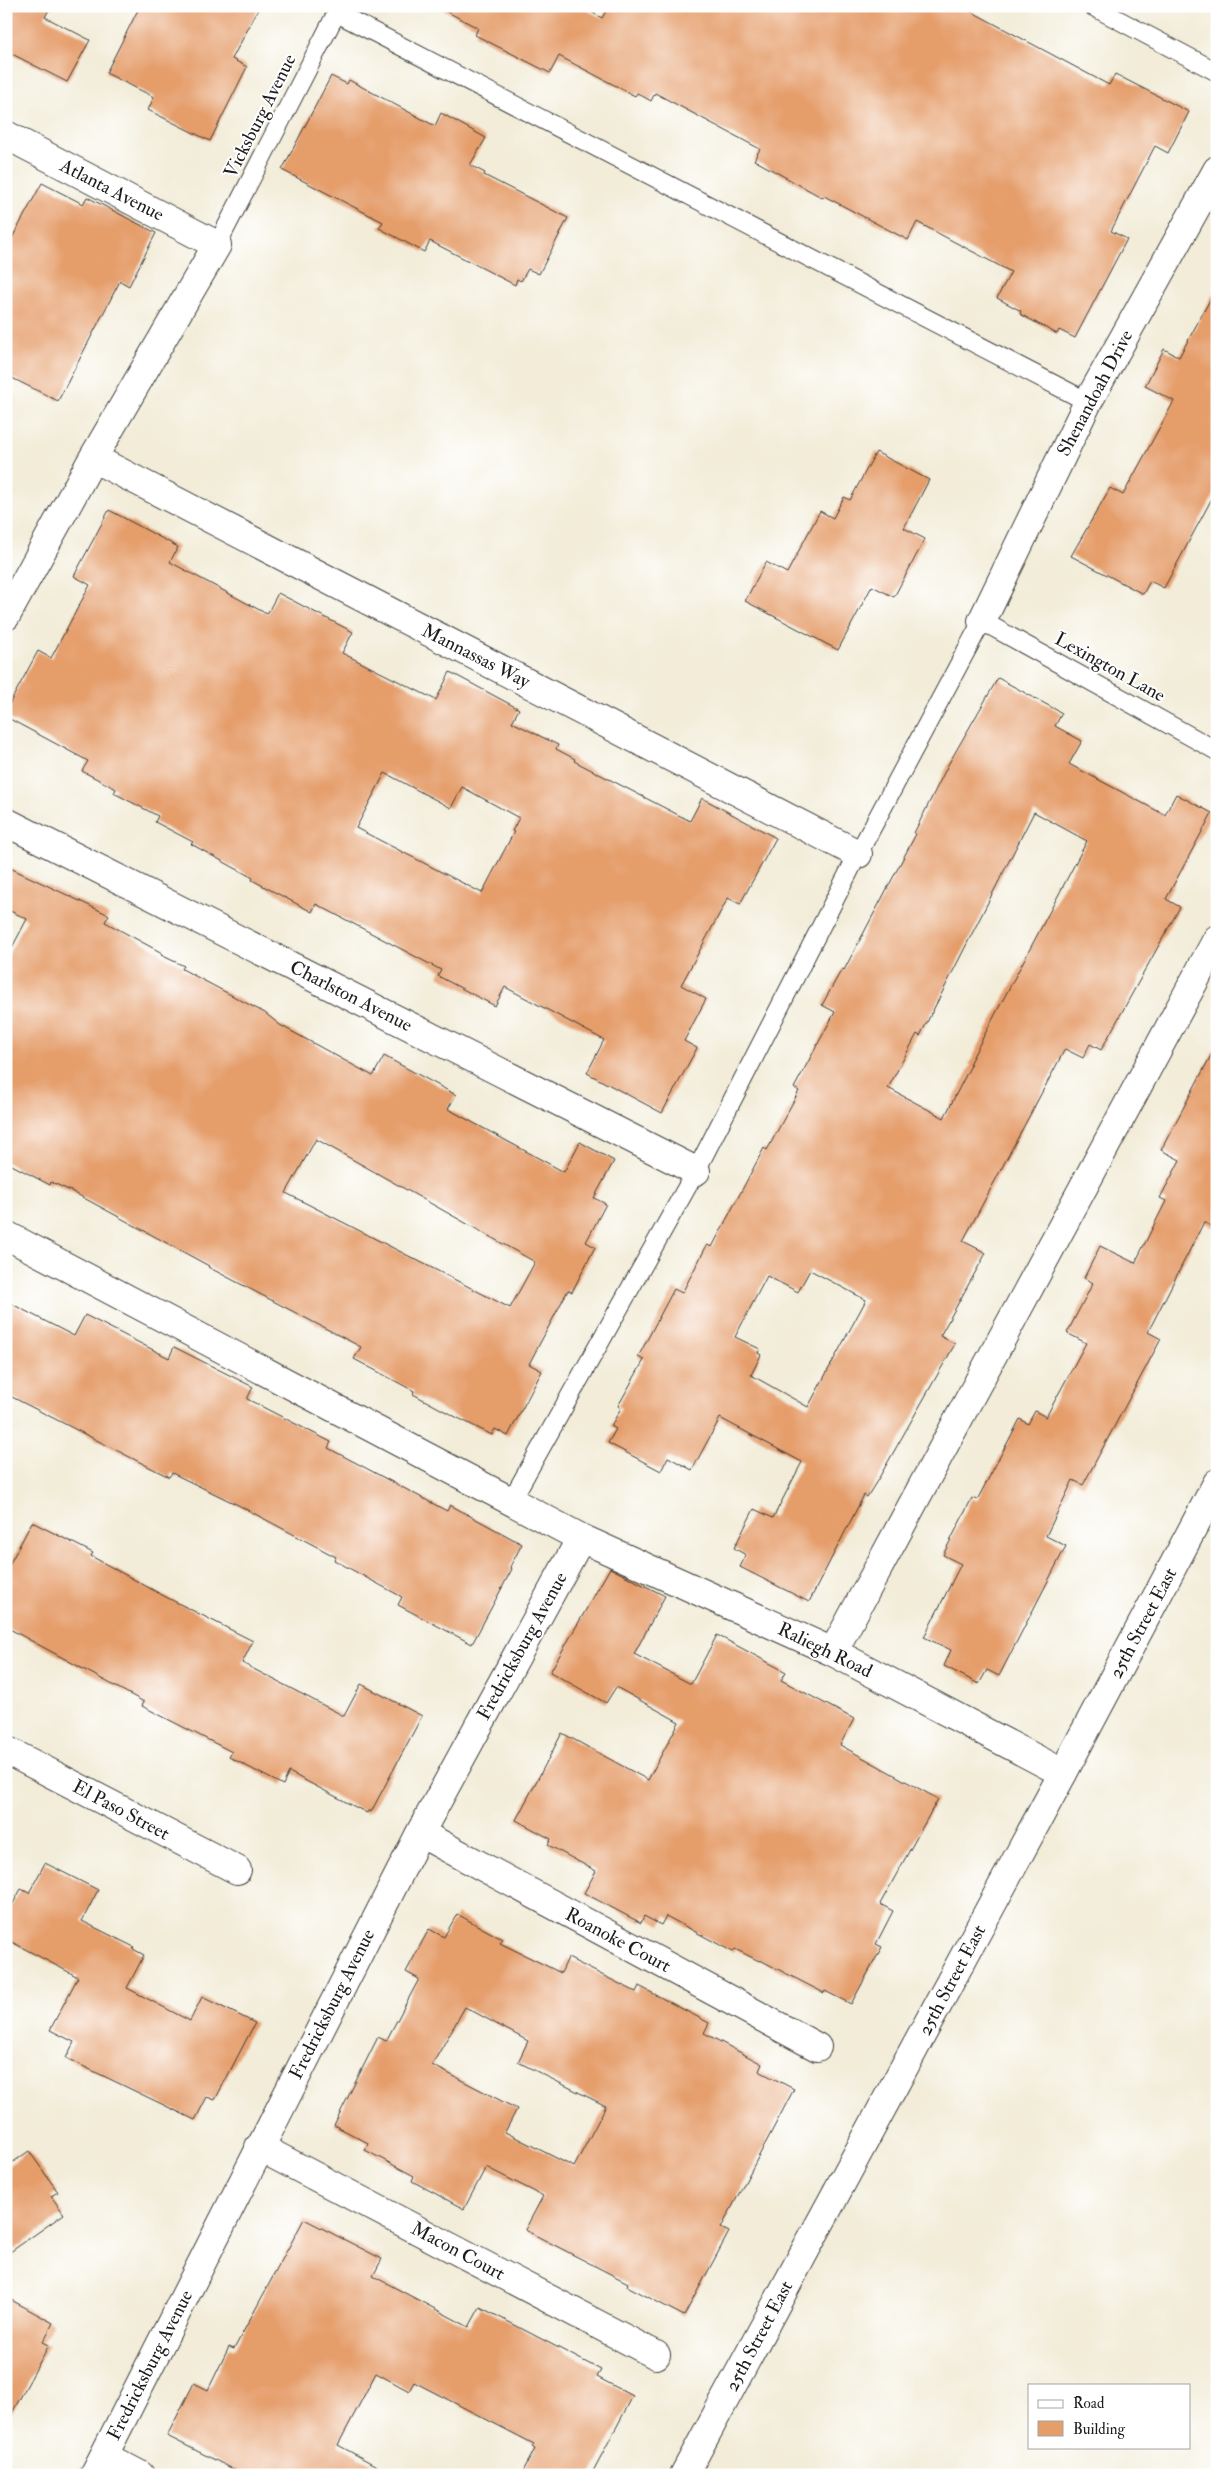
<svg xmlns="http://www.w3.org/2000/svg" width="1223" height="2481" font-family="'IM FELL Double Pica',serif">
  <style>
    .building { fill: #e59d6a; fill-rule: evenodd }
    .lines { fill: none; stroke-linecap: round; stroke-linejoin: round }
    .service-casing { stroke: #3c3b38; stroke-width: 20 }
    .minor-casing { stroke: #3c3b38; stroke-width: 30 }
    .tertiary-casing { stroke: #3c3b38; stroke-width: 30 }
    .service { stroke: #fff; stroke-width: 18 }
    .minor { stroke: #fff; stroke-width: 28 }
    .tertiary { stroke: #fff; stroke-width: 28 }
    .labels { text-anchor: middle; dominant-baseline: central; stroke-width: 4; stroke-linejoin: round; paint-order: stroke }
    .street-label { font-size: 19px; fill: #1c1c1c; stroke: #fff }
  </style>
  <rect width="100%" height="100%" fill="#fff"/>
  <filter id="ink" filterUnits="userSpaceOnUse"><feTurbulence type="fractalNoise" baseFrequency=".02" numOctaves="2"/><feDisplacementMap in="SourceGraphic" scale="10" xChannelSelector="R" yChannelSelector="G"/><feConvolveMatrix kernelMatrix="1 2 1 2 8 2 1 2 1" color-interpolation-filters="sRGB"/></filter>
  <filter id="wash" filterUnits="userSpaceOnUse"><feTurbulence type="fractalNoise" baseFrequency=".0096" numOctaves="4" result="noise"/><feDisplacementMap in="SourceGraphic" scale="20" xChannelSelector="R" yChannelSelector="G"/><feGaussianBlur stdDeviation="1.12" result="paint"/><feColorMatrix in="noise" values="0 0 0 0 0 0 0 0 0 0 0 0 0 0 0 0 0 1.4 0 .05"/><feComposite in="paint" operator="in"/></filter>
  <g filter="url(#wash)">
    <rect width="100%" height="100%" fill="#f2ecd8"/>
    <g id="blocks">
      <path class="building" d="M 6,6 L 51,6 L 45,17 L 90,40 L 67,82 L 6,51 Z
        M 140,6 L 260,6 L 232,59 L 247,67 L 210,141 L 148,110 L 154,97 L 106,73 Z
        M 436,6 L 580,6 L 602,18 L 609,6 L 961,6 L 1109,85 L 1115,74 L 1189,112 L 1168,153 L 1155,146 L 1111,231 L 1127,239 L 1075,338 L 1059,330 L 1057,334 L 1020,314 L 1021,311 L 997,298 L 1011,272 L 917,222 L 908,240 L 824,196 L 823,198 L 754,160 L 760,149 L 655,93 L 651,101 L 637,93 L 635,96 L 559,56 L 550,73 L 475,35 L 478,28 Z
        M 331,76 L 347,84 L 349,80 L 435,126 L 441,113 L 486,138 L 470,165 L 485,173 L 484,175 L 568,218 L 539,274 L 528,269 L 521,281 L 517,279 L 515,285 L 430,241 L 424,252 L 379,228 L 383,222 L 282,170 Z
        M 42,183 L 83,204 L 87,197 L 156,233 L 129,286 L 120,281 L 58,401 L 6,375 L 6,249 Z
        M 1217,287 L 1217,489 L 1164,588 L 1150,581 L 1143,594 L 1071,556 L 1110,488 L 1123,495 L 1174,401 L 1145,386 L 1164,349 L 1179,357 Z
        M 876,452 L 929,480 L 904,528 L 925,539 L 894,597 L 872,586 L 838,650 L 745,601 L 766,562 L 787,573 L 820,511 L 833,518 L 844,497 L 850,500 Z
        M 109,510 L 178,547 L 170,562 L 267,614 L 278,593 L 353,632 L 342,653 L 436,700 L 450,672 L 519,709 L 512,722 L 558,745 L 556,749 L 575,759 L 574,761 L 690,821 L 702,798 L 776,838 L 740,904 L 728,898 L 681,985 L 706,999 L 684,1041 L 697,1048 L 662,1113 L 587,1073 L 604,1040 L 505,987 L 495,1006 L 438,976 L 441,970 L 316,904 L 312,912 L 252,880 L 253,878 L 242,872 L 191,844 L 193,842 L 155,822 L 158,816 L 114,793 L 116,789 L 82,771 L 88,761 L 6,717 L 6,710 L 38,651 L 51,658 L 90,585 L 74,576 ZM 385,773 L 451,808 L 462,787 L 519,818 L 512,831 L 514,832 L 482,893 L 356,828 Z
        M 998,678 L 1062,713 L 1055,726 L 1082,741 L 1069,764 L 1165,815 L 1176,794 L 1212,813 L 1166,899 L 1180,907 L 1101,1050 L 1090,1044 L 1083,1058 L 1065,1049 L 963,1241 L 986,1253 L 940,1336 L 955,1344 L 880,1476 L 867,1497 L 864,1495 L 809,1602 L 740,1567 L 746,1555 L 734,1548 L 754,1509 L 773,1518 L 802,1462 L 720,1418 L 692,1470 L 668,1457 L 661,1471 L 608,1443 L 616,1429 L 611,1426 L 621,1408 L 618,1406 L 644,1360 L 638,1357 L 674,1289 L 682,1293 L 707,1245 L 712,1247 L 764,1148 L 767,1150 L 799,1091 L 794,1088 L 835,1012 L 822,1005 L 842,969 L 844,970 L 916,834 L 914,833 L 949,763 ZM 1034,812 L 1087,841 L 969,1064 L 971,1065 L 944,1118 L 888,1088 L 917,1034 L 920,1036 ZM 810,1270 L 866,1300 L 808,1407 L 751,1375 L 761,1355 L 758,1353 L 760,1349 L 735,1337 L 767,1276 L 798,1292 Z
        M 6,866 L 109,915 L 105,922 L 162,953 L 161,955 L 184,966 L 182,969 L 265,1013 L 280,1025 L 373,1076 L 384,1056 L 456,1095 L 448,1109 L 564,1172 L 580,1142 L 614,1161 L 594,1198 L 606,1204 L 586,1242 L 595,1247 L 572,1292 L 568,1290 L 529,1364 L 542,1371 L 508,1436 L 495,1429 L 492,1435 L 450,1414 L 413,1394 L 414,1391 L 354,1359 L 361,1347 L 208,1267 L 209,1266 L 71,1191 L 51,1182 L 50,1185 L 6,1162 L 6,959 L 27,919 L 6,909 ZM 316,1139 L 535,1262 L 510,1308 L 286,1193 Z
        M 1217,1044 L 1217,1229 L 1204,1222 L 1148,1332 L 1161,1339 L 1083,1485 L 1073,1480 L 1046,1536 L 1066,1546 L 999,1676 L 987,1670 L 979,1684 L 944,1666 L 951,1650 L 924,1637 L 961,1564 L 943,1555 L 972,1498 L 977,1500 L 1020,1419 L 1028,1424 L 1035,1411 L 1046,1417 L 1086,1343 L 1067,1333 L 1093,1283 L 1084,1278 L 1100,1246 L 1135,1263 L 1166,1201 L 1160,1198 L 1180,1160 L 1161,1150 Z
        M 6,1301 L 74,1336 L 85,1315 L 169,1358 L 174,1347 L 253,1387 L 247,1399 L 331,1442 L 328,1448 L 447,1511 L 450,1505 L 522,1544 L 510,1567 L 512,1569 L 472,1644 L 398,1605 L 402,1597 L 334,1560 L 336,1557 L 240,1506 L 172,1473 L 169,1477 L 6,1394 Z
        M 32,1522 L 93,1553 L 91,1556 L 164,1596 L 253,1641 L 242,1663 L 344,1716 L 361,1684 L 422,1716 L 371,1812 L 369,1810 L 367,1813 L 289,1772 L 283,1785 L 229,1757 L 232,1752 L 142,1706 L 144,1702 L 6,1627 L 6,1571 Z
        M 610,1568 L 665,1596 L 634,1654 L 691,1684 L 717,1635 L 786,1672 L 781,1680 L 854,1719 L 840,1745 L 938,1799 L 880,1904 L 893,1911 L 876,1944 L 882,1947 L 851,2004 L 825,1991 L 824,1993 L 760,1960 L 759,1961 L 735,1949 L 733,1952 L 666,1916 L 661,1925 L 644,1916 L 641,1923 L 584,1893 L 596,1871 L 548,1845 L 551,1839 L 516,1820 L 562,1733 L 648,1780 L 679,1722 L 616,1687 L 606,1703 L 550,1672 Z
        M 45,1863 L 98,1890 L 82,1921 L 134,1947 L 133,1949 L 144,1955 L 127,1988 L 190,2021 L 202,1997 L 255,2023 L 215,2100 L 207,2097 L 195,2120 L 66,2058 L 74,2042 L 50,2030 L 78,1977 L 6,1939 L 6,1916 L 21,1889 L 29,1893 Z
        M 457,1914 L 502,1939 L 500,1943 L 561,1973 L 568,1958 L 636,1992 L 639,1986 L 709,2023 L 704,2033 L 762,2064 L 759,2071 L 794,2089 L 721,2228 L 729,2232 L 684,2316 L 627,2286 L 628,2283 L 525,2230 L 543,2196 L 486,2167 L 464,2209 L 412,2181 L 414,2176 L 365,2150 L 368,2143 L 334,2125 L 378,2037 L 386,2041 L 419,1979 L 406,1972 L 429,1929 L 444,1937 ZM 465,2007 L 528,2041 L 518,2062 L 606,2106 L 574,2167 L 505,2132 L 517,2109 L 432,2065 Z
        M 29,2151 L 58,2192 L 51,2196 L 64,2214 L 6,2255 L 6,2167 Z
        M 304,2219 L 382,2259 L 373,2276 L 469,2327 L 480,2307 L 601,2370 L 597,2377 L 633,2396 L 591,2475 L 521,2475 L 535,2449 L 532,2447 L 534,2444 L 414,2382 L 409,2391 L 376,2373 L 338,2445 L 393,2475 L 245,2475 L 167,2436 L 194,2383 L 208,2390 L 229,2347 L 234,2349 Z
        M 6,2297 L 53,2323 L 43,2342 L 49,2345 L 6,2424 Z"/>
    </g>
  </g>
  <g filter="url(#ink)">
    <use href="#blocks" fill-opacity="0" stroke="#3c3b38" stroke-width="1"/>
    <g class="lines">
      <g class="service-casing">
        <path id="service" d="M 1092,6 L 1217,72
          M 337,13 L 1088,402
          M 217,245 L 340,6
          M 511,1501 L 696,1171 L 858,854 L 982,621 L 1217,751"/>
      </g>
      <g class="minor-casing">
        <path id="minor" d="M 6,135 L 217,245 L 93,458 L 6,616
          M 93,458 L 858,854
          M 982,621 L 1088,402 L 1217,170
          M 6,822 L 696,1171
          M 6,1235 L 581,1538 L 833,1652 L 1063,1773
          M 833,1652 L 1217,939
          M 6,1750 L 237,1870
          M 420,1833 L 817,2047
          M 259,2147 L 656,2355
          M 104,2456 L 140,2475
          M 94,2475 L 420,1833 L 581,1538"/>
      </g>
      <g class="tertiary-casing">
        <path id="tertiary" d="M 684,2475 L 1063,1773 L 1217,1483"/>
      </g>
      <use href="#service" class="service"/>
      <use href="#minor" class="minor"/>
      <use href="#tertiary" class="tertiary"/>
    </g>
  </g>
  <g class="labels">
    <g class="street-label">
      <text transform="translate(260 116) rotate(-63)">Vicksburg Avenue</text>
      <text transform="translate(112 190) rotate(27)">Atlanta Avenue</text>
      <text transform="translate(1095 393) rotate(-62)">Shenandoah Drive</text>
      <text transform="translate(476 656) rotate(27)">Mannassas Way</text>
      <text transform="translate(1110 667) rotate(29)">Lexington Lane</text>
      <text transform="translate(351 996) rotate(27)">Charlston Avenue</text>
      <text transform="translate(1143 1623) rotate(-62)">25th Street East</text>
      <text transform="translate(522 1646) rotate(-61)">Fredricksburg Avenue</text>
      <text transform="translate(825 1650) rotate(26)">Raliegh Road</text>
      <text transform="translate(121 1810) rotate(28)">El Paso Street</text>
      <text transform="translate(618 1940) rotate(28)">Roanoke Court</text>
      <text transform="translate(952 1980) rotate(-62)">25th Street East</text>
      <text transform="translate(332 2004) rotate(-63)">Fredricksburg Avenue</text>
      <text transform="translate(458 2251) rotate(28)">Macon Court</text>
      <text transform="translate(759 2336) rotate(-62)">25th Street East</text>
      <text transform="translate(150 2365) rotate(-63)">Fredricksburg Avenue</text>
    </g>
  </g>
  <rect width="1223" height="2481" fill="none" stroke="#fff" stroke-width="25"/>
  <rect x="1028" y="2384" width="162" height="65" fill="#ffffff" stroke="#a4a4a4"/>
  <rect x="1038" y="2400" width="25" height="8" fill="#ffffff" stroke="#a4a4a4"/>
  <text x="1073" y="2408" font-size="15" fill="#1c1c1c">Road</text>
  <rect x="1038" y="2421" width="25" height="15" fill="#e59d6a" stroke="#a4a4a4"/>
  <text x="1073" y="2434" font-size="15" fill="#1c1c1c">Building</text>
</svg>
